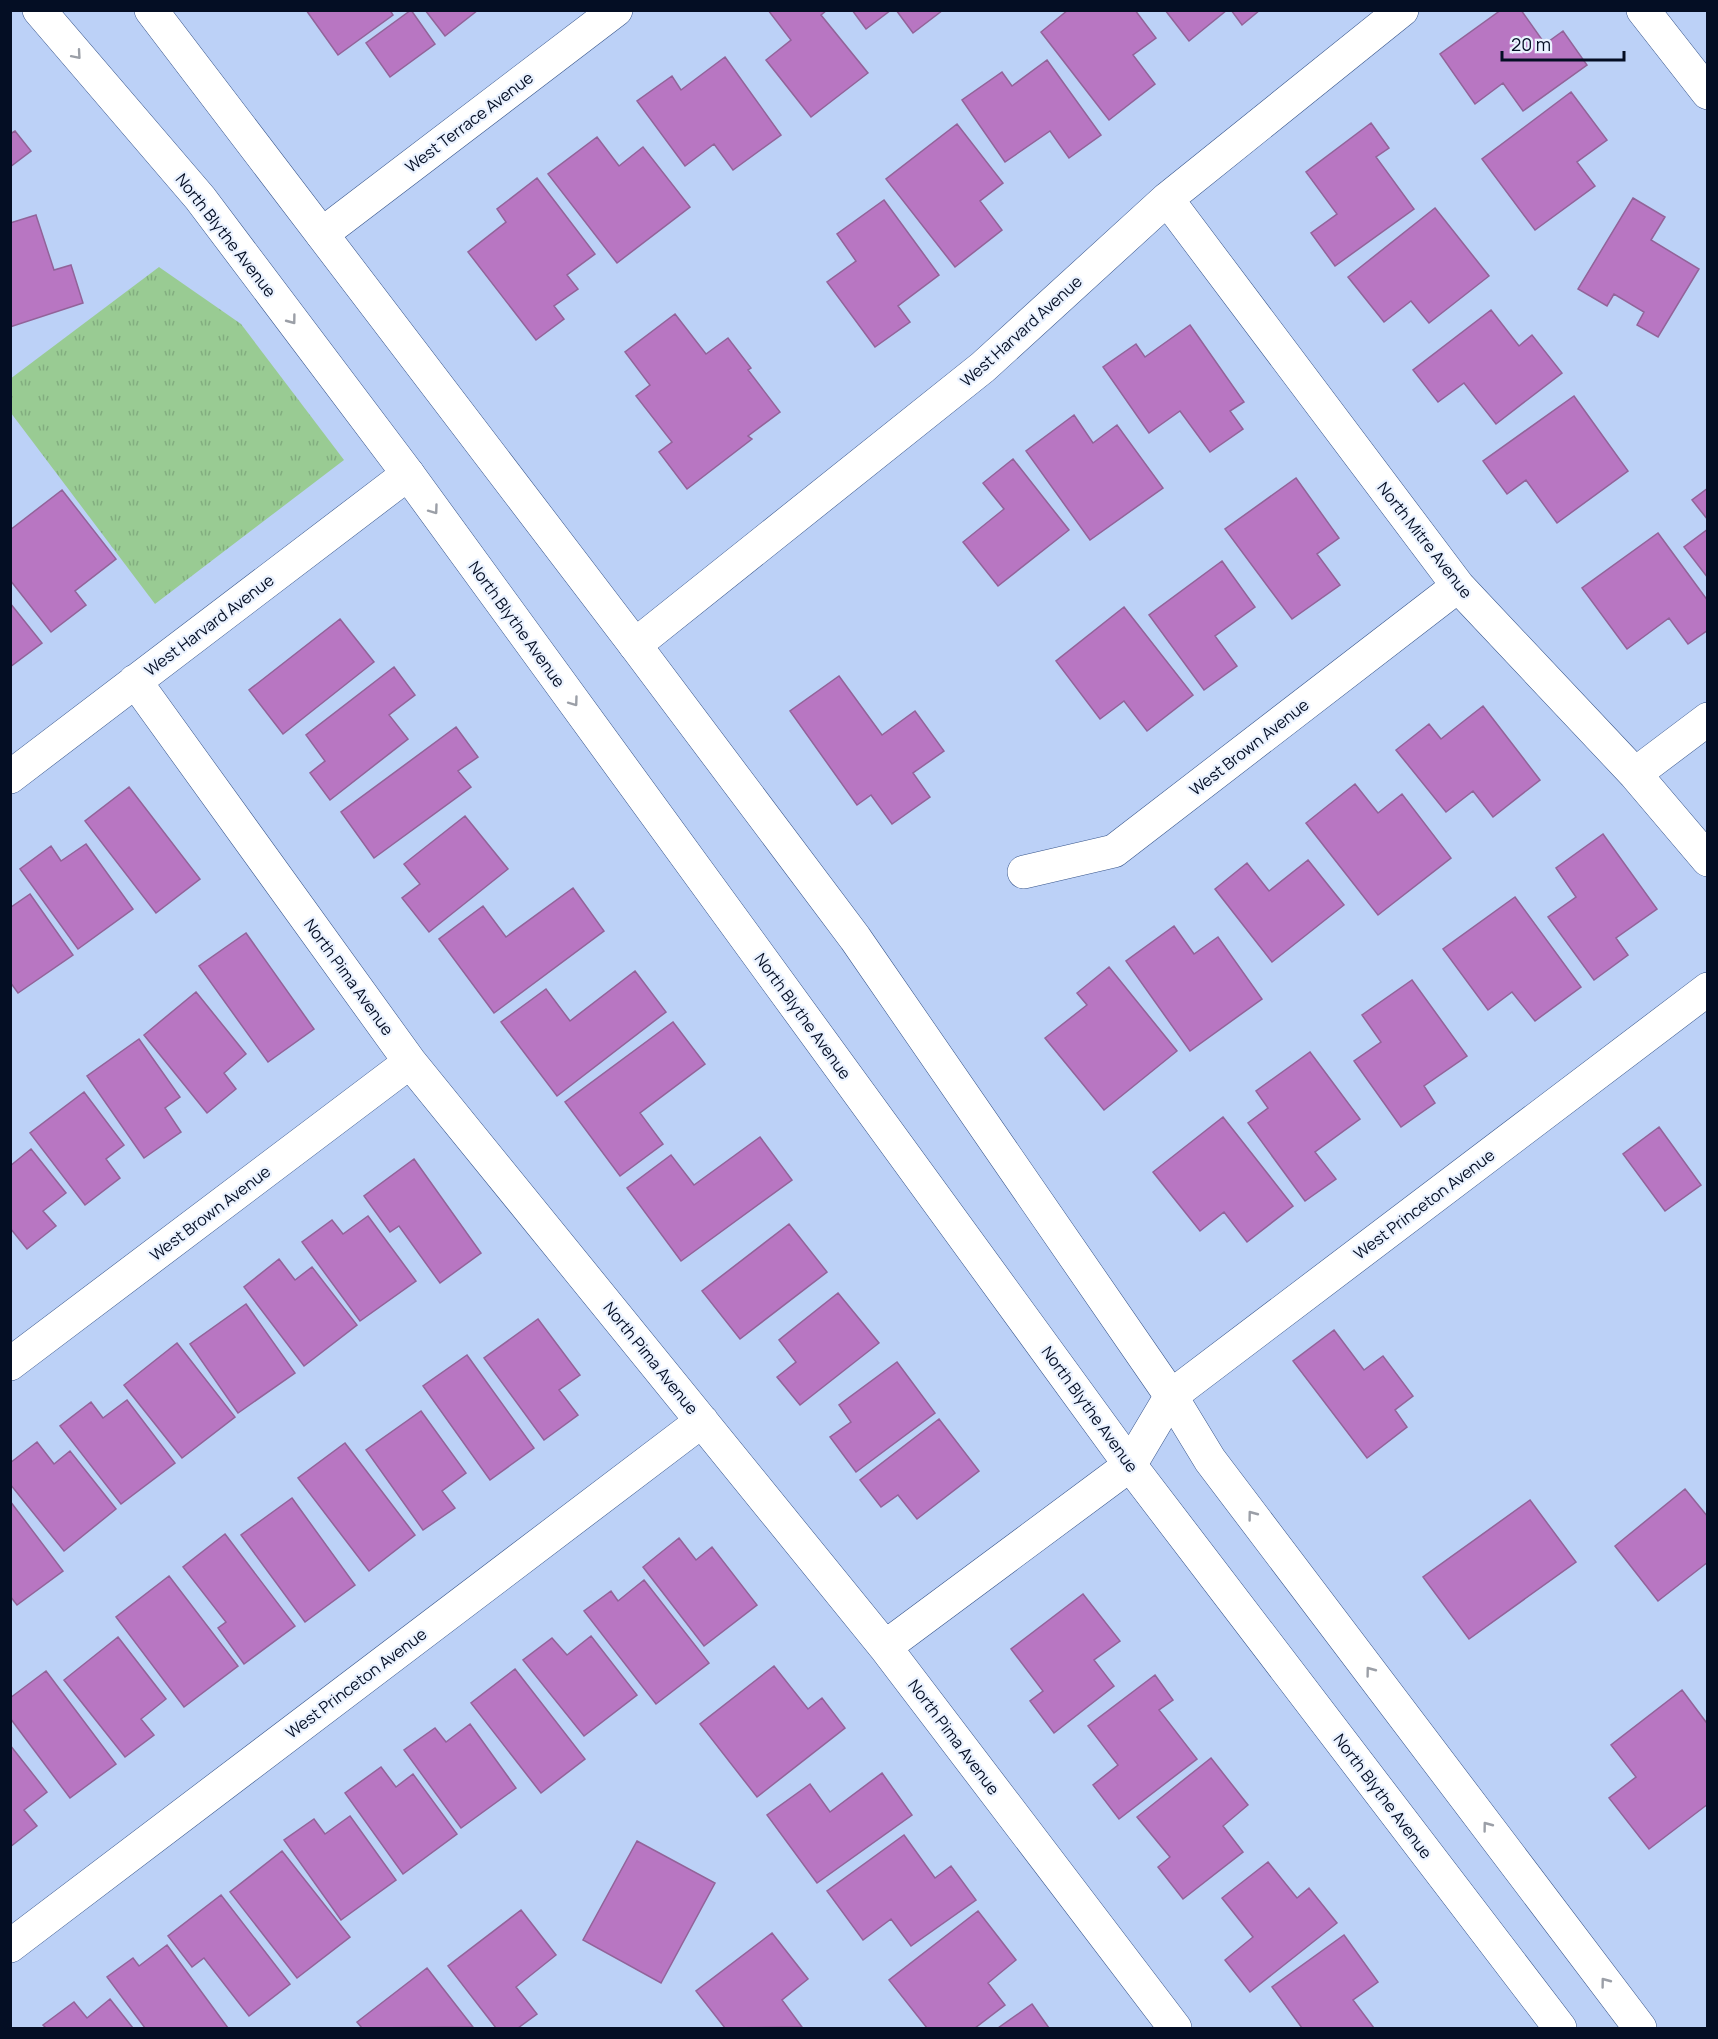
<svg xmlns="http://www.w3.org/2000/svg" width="1718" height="2039" font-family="Manrope,sans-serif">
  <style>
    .grass { fill: url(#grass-tufts) }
    .building { fill: #b876c2; stroke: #926399; stroke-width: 1.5 }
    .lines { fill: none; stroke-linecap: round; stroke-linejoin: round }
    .minor-casing { stroke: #37558b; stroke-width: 34 }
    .tertiary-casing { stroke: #37558b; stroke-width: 34 }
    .minor { stroke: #fff; stroke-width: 33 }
    .tertiary { stroke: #fff; stroke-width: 33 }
    .oneway { stroke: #9b9fa7 }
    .labels { text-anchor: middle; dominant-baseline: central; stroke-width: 4.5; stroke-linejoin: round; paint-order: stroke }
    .street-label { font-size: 16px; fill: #040e24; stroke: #eaf2ff }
  </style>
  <defs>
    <pattern id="grass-tufts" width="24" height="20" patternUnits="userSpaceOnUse" patternTransform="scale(1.5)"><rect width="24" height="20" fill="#99cb93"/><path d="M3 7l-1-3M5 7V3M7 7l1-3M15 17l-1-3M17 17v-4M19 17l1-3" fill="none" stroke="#82ad7f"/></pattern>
  </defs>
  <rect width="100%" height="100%" fill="#bcd1f7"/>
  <path class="grass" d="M 159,267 L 241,324 L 344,460 L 155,604 L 11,413 L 10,379 Z"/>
  <path class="building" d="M 306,10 L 390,10 L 393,15 L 338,55 Z
    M 411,10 L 435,44 L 390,77 L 366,43 Z
    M 425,10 L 478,10 L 445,36 Z
    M 768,10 L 827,10 L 821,15 L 868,73 L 811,117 L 766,60 L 791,40 Z
    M 852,10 L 891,10 L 866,29 Z
    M 896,10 L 943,10 L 913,33 Z
    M 1068,10 L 1135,10 L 1156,38 L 1133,55 L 1155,84 L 1109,120 L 1041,32 Z
    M 1165,10 L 1227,10 L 1189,41 Z
    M 1231,10 L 1260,10 L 1242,25 Z
    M 1501,10 L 1521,10 L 1545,44 L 1563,31 L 1587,65 L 1523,111 L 1503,83 L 1475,104 L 1440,54 Z
    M 725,57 L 781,135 L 733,170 L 714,144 L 685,166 L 637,101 L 672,76 L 681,90 Z
    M 1047,60 L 1101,135 L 1069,158 L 1050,131 L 1005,162 L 962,100 L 1002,72 L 1012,86 Z
    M 1571,92 L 1607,140 L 1577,162 L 1595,186 L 1535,230 L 1482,159 Z
    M 1371,123 L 1389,148 L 1376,157 L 1414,209 L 1335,266 L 1311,233 L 1337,214 L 1306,172 Z
    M 957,124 L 1003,183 L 980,201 L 1002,230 L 955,267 L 886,179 Z
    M 15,131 L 31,151 L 10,167 L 10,134 Z
    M 597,137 L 619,166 L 643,147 L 690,207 L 617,263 L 548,174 Z
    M 537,178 L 595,254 L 567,275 L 578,289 L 554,306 L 564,319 L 536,340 L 468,252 L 506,222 L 497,209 Z
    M 1633,198 L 1665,217 L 1651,240 L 1699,269 L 1658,337 L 1637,325 L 1644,312 L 1614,294 L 1607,306 L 1578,289 Z
    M 884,200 L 939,275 L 898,306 L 910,322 L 875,347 L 827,282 L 856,261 L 837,234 Z
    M 1435,208 L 1489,276 L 1429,323 L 1411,301 L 1384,322 L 1348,277 Z
    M 36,215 L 54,270 L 71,265 L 83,303 L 10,327 L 10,223 Z
    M 1491,310 L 1519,346 L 1532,335 L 1562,373 L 1496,424 L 1464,383 L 1438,402 L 1413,370 Z
    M 675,314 L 706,354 L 728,338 L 751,368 L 748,370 L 780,412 L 748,436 L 752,439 L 687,489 L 659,452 L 672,442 L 636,396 L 650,385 L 625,352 Z
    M 1190,325 L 1244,402 L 1230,411 L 1243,429 L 1210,452 L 1180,411 L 1149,433 L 1103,367 L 1136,344 L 1145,357 Z
    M 1574,396 L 1628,471 L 1557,523 L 1526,480 L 1507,494 L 1483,461 Z
    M 1074,415 L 1093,443 L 1117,425 L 1163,488 L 1090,540 L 1026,451 Z
    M 1013,459 L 1069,530 L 998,586 L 963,542 L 1004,509 L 983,483 Z
    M 1296,478 L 1339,538 L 1317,554 L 1340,585 L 1292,619 L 1225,529 Z
    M 1708,488 L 1708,520 L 1692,500 Z
    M 62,490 L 116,559 L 75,591 L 86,605 L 51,632 L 10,580 L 10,530 Z
    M 1708,529 L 1708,578 L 1684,547 Z
    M 1658,533 L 1708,601 L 1708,630 L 1688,644 L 1669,618 L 1627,649 L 1582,588 Z
    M 1222,561 L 1255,607 L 1215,636 L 1237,666 L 1204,690 L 1149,615 Z
    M 10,603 L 42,643 L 10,667 Z
    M 1124,607 L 1193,695 L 1147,731 L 1124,701 L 1100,719 L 1056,661 Z
    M 340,619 L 374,662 L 283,734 L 249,690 Z
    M 394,667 L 415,695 L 389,715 L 408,739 L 330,800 L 310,773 L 325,761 L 306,735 Z
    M 839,676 L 882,735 L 915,711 L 944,751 L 913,773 L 930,797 L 892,824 L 871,795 L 857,805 L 790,711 Z
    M 1483,706 L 1540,780 L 1493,817 L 1473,791 L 1446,812 L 1396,750 L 1429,724 L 1441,739 Z
    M 456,727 L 478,757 L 458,771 L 471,787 L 374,858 L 341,812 Z
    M 1355,784 L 1378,813 L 1402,794 L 1451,858 L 1378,915 L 1306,823 Z
    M 129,787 L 200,879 L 156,913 L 85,821 Z
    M 465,816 L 508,869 L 429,932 L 402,898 L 420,884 L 404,864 Z
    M 1603,834 L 1657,909 L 1616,938 L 1628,955 L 1594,980 L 1548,917 L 1576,897 L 1556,868 Z
    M 86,844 L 133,909 L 78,949 L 20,869 L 51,846 L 61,861 Z
    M 1308,860 L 1344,905 L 1272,962 L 1215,889 L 1247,863 L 1269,891 Z
    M 573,888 L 604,931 L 494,1013 L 439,939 L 483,906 L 506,937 Z
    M 30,894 L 73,955 L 18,993 L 10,982 L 10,906 L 11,907 Z
    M 1515,897 L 1581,987 L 1535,1021 L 1512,992 L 1488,1010 L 1443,949 Z
    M 1174,926 L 1194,954 L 1218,937 L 1262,999 L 1190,1051 L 1126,961 Z
    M 246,933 L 314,1029 L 268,1062 L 199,966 Z
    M 1109,967 L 1177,1051 L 1104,1110 L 1045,1038 L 1087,1005 L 1077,993 Z
    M 635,971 L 666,1012 L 557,1096 L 501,1022 L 546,989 L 570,1021 Z
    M 1412,980 L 1467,1056 L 1424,1086 L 1435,1103 L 1401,1127 L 1354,1061 L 1381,1042 L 1362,1015 Z
    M 196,992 L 246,1054 L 224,1073 L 236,1089 L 207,1113 L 144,1035 Z
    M 673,1022 L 705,1064 L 640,1113 L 663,1144 L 620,1176 L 565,1102 Z
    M 139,1039 L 180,1097 L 165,1108 L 181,1132 L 144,1158 L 87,1076 Z
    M 1310,1052 L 1360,1119 L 1315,1152 L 1336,1179 L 1305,1201 L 1248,1123 L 1268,1108 L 1256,1091 Z
    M 84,1092 L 124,1145 L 106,1159 L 120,1178 L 85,1205 L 30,1133 Z
    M 1223,1117 L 1293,1206 L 1247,1242 L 1224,1212 L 1200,1231 L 1153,1172 Z
    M 1659,1127 L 1701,1185 L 1665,1211 L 1623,1154 Z
    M 760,1137 L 792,1180 L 681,1261 L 627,1188 L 671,1155 L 694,1185 Z
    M 31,1149 L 66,1193 L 43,1211 L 56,1226 L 27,1249 L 10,1228 L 10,1166 Z
    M 414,1159 L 481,1253 L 440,1283 L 399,1226 L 390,1232 L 364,1196 Z
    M 368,1216 L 416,1281 L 360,1321 L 302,1242 L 332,1220 L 343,1234 Z
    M 789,1224 L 827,1272 L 740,1339 L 702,1291 Z
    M 279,1259 L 295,1280 L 312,1267 L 357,1325 L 304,1366 L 244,1287 Z
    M 838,1293 L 879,1343 L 800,1405 L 777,1377 L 796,1362 L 779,1340 Z
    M 246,1304 L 295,1373 L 238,1413 L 190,1344 Z
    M 538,1319 L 580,1375 L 559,1390 L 578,1415 L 544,1440 L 484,1358 Z
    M 1334,1330 L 1364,1370 L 1383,1356 L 1413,1396 L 1395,1410 L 1407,1427 L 1367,1458 L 1293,1361 Z
    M 177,1343 L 235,1417 L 182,1458 L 124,1385 Z
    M 467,1355 L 534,1448 L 490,1480 L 423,1386 Z
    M 897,1362 L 935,1413 L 856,1472 L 830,1437 L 851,1422 L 839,1405 Z
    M 127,1400 L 175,1463 L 121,1504 L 60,1426 L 91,1402 L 103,1418 Z
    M 421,1411 L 466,1473 L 442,1491 L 455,1508 L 423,1530 L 366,1450 Z
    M 939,1419 L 979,1471 L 917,1519 L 898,1495 L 881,1507 L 860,1480 Z
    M 37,1442 L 54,1464 L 70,1451 L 116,1509 L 64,1551 L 10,1484 L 10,1463 Z
    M 345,1443 L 415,1535 L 369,1571 L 298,1478 Z
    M 1685,1489 L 1708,1517 L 1708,1562 L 1658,1601 L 1615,1546 Z
    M 292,1498 L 355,1585 L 305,1622 L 241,1535 Z
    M 1530,1500 L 1576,1562 L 1469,1639 L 1423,1577 Z
    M 10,1501 L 63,1571 L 17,1605 L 10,1596 Z
    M 225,1534 L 295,1626 L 244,1664 L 218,1628 L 226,1622 L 183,1567 Z
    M 679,1538 L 696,1560 L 712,1547 L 757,1605 L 704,1646 L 643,1567 Z
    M 169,1576 L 238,1666 L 184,1707 L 116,1617 Z
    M 644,1580 L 709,1663 L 656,1704 L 584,1611 L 611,1591 L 618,1601 Z
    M 1083,1594 L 1120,1641 L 1094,1660 L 1114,1686 L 1054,1733 L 1030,1701 L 1043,1691 L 1011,1649 Z
    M 591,1636 L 637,1695 L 584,1736 L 523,1660 L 552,1638 L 567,1655 Z
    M 118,1637 L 166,1699 L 141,1719 L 154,1735 L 125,1757 L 64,1680 Z
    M 774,1666 L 808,1709 L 822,1698 L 845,1728 L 757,1797 L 700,1724 Z
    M 515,1669 L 585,1759 L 541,1793 L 471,1703 Z
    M 46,1671 L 116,1764 L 70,1798 L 10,1718 L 10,1698 Z
    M 1155,1675 L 1173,1700 L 1159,1710 L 1197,1759 L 1119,1819 L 1093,1785 L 1118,1765 L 1088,1726 Z
    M 1682,1690 L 1706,1722 L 1708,1720 L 1708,1804 L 1649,1849 L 1609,1798 L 1636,1777 L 1611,1745 Z
    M 470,1724 L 516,1788 L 461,1828 L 404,1750 L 435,1728 L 446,1742 Z
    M 10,1745 L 47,1792 L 24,1810 L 37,1826 L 10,1847 Z
    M 1211,1758 L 1248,1805 L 1223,1826 L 1243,1852 L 1183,1899 L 1158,1867 L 1170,1857 L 1137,1817 Z
    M 381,1767 L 396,1787 L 413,1774 L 457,1834 L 403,1874 L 345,1793 Z
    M 882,1773 L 912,1815 L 817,1883 L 767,1815 L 810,1784 L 830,1812 Z
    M 350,1816 L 396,1880 L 341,1920 L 284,1840 L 314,1819 L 325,1834 Z
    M 904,1835 L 935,1878 L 951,1866 L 976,1900 L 911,1946 L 891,1919 L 863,1940 L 827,1891 Z
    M 637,1841 L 715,1883 L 661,1983 L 583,1940 Z
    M 282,1851 L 350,1937 L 297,1978 L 230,1892 Z
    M 1268,1862 L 1297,1898 L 1309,1888 L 1337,1923 L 1250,1992 L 1225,1960 L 1253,1937 L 1222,1898 Z
    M 221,1895 L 290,1984 L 249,2016 L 204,1958 L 192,1967 L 168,1936 Z
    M 521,1910 L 556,1955 L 516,1987 L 537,2014 L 518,2028 L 496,2028 L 448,1966 Z
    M 978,1911 L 1016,1960 L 988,1983 L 1005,2005 L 975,2028 L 927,2028 L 889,1980 Z
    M 772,1933 L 808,1979 L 782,2000 L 802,2027 L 725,2028 L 696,1991 Z
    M 1344,1935 L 1378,1982 L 1353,2000 L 1374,2028 L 1302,2028 L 1272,1987 Z
    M 167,1945 L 228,2028 L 145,2028 L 107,1977 L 133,1958 L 139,1966 Z
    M 427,1968 L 473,2027 L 362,2028 L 357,2022 Z
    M 110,1999 L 133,2028 L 46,2028 L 43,2025 L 74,2002 L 87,2018 Z
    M 1032,2004 L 1049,2028 L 998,2028 Z"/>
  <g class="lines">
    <g class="minor-casing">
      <path id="minor" d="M 1643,10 L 1708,93
        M 1167,199 L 1458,586 L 1635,774 L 1708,860
        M 322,234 L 616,10
        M 635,645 L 983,367 L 1167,199 L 1402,10
        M 135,681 L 410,1062 L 885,1647 L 1175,2028
        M 1635,774 L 1708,719
        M 10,777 L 408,474
        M 1024,872 L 1114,851 L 1458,586
        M 10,1364 L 410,1062
        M 885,1647 L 1130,1465 L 1171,1396 L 1708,989
        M 10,1946 L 702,1421"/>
    </g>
    <g class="tertiary-casing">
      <path id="tertiary" d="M 39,10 L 200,198 L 408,474 L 1130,1465 L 1560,2028
        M 151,10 L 635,645 L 855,938 L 1171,1396 L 1210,1460 L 1640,2028"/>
    </g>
    <use href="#minor" class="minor"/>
    <use href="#tertiary" class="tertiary"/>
  </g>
  <defs><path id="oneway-chevron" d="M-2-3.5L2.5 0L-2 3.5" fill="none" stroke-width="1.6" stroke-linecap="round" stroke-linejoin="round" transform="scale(1.5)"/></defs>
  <g class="oneway">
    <use href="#oneway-chevron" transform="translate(77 55) rotate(49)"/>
    <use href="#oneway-chevron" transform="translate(292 320) rotate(53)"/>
    <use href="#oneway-chevron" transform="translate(434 510) rotate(54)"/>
    <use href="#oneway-chevron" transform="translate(574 702) rotate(54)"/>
    <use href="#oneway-chevron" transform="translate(1252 1515) rotate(-127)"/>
    <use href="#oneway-chevron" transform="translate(1370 1671) rotate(-127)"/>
    <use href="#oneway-chevron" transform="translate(1487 1826) rotate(-127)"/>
    <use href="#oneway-chevron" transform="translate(1605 1982) rotate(-127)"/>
  </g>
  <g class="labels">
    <g class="street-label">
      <text transform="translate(469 122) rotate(-37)">West Terrace Avenue</text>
      <text transform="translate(226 235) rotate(52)">North Blythe Avenue</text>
      <text transform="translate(1021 331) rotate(-42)">West Harvard Avenue</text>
      <text transform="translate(1425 540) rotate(52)">North Mitre Avenue</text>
      <text transform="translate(517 624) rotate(54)">North Blythe Avenue</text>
      <text transform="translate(209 625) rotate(-37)">West Harvard Avenue</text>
      <text transform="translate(1249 747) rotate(-38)">West Brown Avenue</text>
      <text transform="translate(349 977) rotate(54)">North Pima Avenue</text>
      <text transform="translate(803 1016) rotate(54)">North Blythe Avenue</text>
      <text transform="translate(1424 1204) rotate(-37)">West Princeton Avenue</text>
      <text transform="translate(210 1213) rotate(-37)">West Brown Avenue</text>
      <text transform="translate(651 1358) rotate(51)">North Pima Avenue</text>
      <text transform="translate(1090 1409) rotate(54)">North Blythe Avenue</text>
      <text transform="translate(356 1683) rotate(-37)">West Princeton Avenue</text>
      <text transform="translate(954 1737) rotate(53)">North Pima Avenue</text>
      <text transform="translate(1383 1796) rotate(53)">North Blythe Avenue</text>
    </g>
  </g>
  <rect width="1718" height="2039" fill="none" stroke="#040e24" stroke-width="24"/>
  <path d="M1502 51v9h122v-9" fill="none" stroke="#040e24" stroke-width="3"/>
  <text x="1511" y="51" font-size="18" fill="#040e24" stroke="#eaf2ff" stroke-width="4.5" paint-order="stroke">20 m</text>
</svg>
